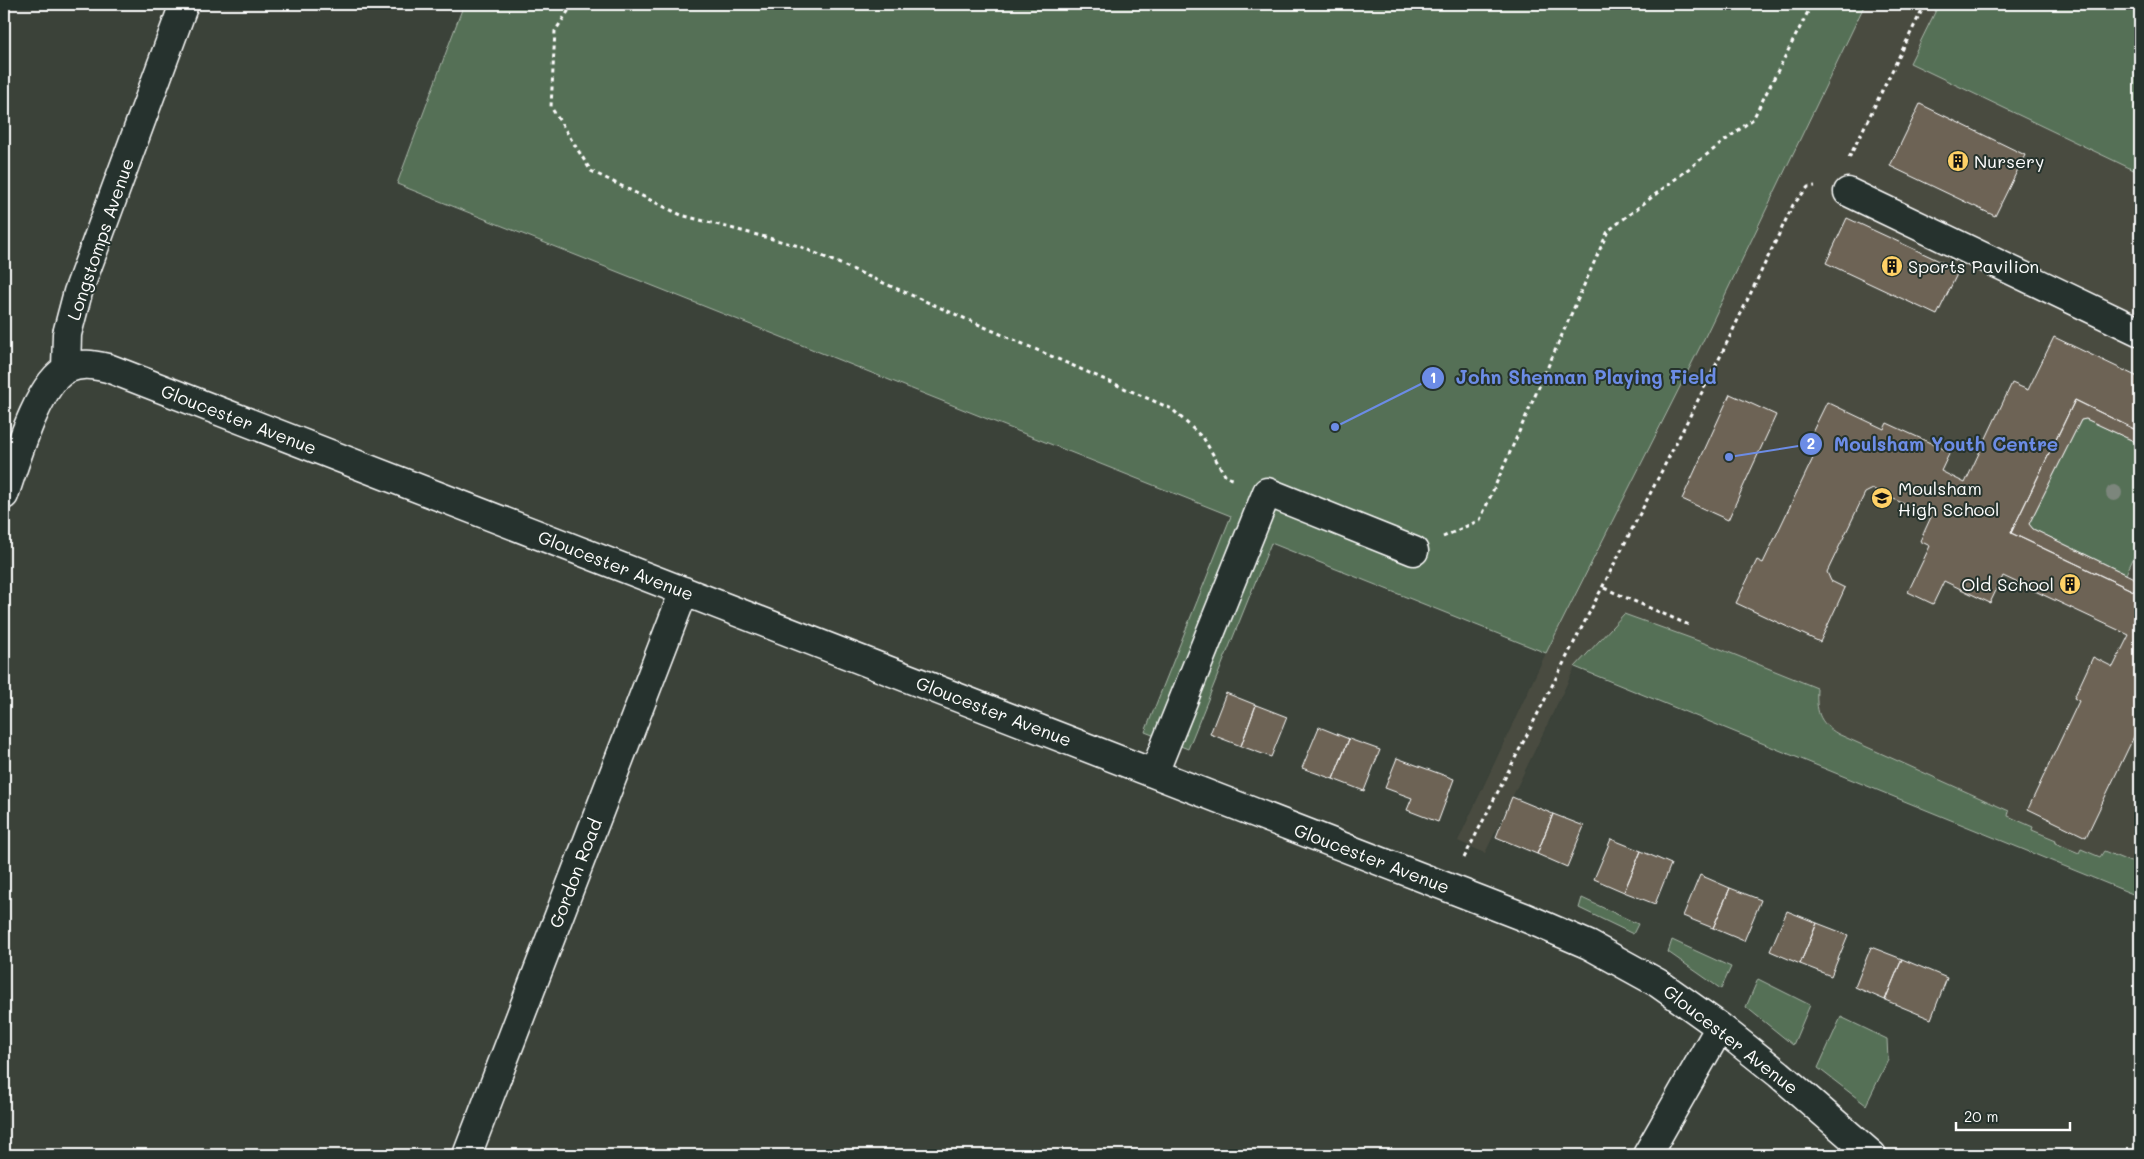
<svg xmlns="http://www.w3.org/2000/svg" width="2144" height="1159" font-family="Mali,sans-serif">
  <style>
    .built { fill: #4a4c41 }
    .green { fill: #556f56; stroke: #aab7aa }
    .building { fill: #6d6455; stroke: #fff }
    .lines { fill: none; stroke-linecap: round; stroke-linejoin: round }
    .minor-casing { stroke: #fff; stroke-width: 31 }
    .path { stroke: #fff; stroke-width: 3; stroke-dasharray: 4 4; stroke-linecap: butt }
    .minor { stroke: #26332d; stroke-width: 28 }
    .tree { fill: #7c867c }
    .labels { text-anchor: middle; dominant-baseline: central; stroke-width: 4; stroke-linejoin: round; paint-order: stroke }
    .poi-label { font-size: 18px; fill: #fff; stroke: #26332d; text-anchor: start }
    .street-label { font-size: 18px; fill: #fff; stroke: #26332d }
    .leader { fill: none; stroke: #6c8ce6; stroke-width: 2 }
    .callout-dot { fill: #6c8ce6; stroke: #26332d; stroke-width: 2 }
    .mark-label { font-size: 15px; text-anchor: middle; font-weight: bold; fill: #fff }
    .callout-label { font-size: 19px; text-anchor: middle; font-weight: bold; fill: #6c8ce6; stroke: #26332d; stroke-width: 4; stroke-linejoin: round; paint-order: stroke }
  </style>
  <rect width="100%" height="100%" fill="#3b4239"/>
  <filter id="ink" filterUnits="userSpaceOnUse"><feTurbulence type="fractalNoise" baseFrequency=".02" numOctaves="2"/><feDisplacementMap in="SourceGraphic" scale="10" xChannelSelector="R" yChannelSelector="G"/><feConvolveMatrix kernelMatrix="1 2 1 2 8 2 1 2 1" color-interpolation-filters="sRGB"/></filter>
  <g filter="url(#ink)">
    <path class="built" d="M 1865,4 L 2140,4 L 2140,897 L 1575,667 L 1485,853 L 1458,841 L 1546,653 L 1702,343 Z"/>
    <path class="green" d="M 464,4 L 1865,4 L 1702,343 L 1546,653 L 1271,543 L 1188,749 L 1145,732 L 1231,516 L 397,184 Z
      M 1939,4 L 2140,4 L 2140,173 L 1910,63 Z
      M 2086,419 L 2140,444 L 2140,544 L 2126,574 L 2033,529 L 2029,524 L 2081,420 Z
      M 1624,614 L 1718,648 L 1817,688 C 1816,711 1818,722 1838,734 L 2009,811 L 2008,816 L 2033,827 L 2032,830 L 2056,840 L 2055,843 L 2079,853 L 2081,849 L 2100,857 L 2104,851 L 2140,866 L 2140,897 L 1575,667 Z
      M 1582,898 L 1638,924 L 1633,934 L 1579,908 Z
      M 1672,940 L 1731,967 L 1721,989 L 1668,952 Z
      M 1758,979 L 1810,1005 L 1793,1045 L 1746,1007 Z
      M 1841,1017 L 1887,1039 L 1888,1060 L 1866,1105 L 1818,1068 Z"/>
    <path class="building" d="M 1920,104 L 2025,155 L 1995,216 L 1890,166 Z
      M 1847,218 L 1959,270 L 1937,315 L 1826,263 Z
      M 2054,337 L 2140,378 L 2140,432 L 2075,400 L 2011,533 L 2140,594 L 2140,729 L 2138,728 L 2086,837 L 2028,809 L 2079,701 L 2074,698 L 2093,657 L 2113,667 L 2129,635 L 2003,576 L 1990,603 L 1944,581 L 1933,604 L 1908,592 L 1930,546 L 1920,541 L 1931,517 L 1873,489 L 1865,493 L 1827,572 L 1831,581 L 1845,588 L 1820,642 L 1736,603 L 1757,560 L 1763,563 L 1815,454 L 1804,449 L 1827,402 L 1884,429 L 1887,423 L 1950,452 L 1941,471 L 1965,483 L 2012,383 L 2028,390 Z
      M 1730,394 L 1776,415 L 1728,520 L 1682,499 Z
      M 2075,400 L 2140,432 L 2140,444 L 2086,419 L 2081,420 L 2029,524 L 2033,529 L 2140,581 L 2140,594 L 2011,533 Z
      M 1226,693 L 1256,705 L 1241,746 L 1210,734 Z
      M 1256,705 L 1287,717 L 1271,757 L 1241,746 Z
      M 1319,727 L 1349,739 L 1333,779 L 1302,768 Z
      M 1349,739 L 1380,750 L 1364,791 L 1333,779 Z
      M 1397,758 L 1454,779 L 1438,822 L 1407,810 L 1412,798 L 1385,788 Z
      M 1512,797 L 1553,814 L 1537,854 L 1496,837 Z
      M 1553,814 L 1584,826 L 1567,867 L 1537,854 Z
      M 1611,839 L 1641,851 L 1624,892 L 1594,879 Z
      M 1641,851 L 1671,864 L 1655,904 L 1624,892 Z
      M 1700,875 L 1730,888 L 1713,928 L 1683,916 Z
      M 1730,888 L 1761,900 L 1744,941 L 1713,928 Z
      M 1787,911 L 1817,923 L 1800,964 L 1770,951 Z
      M 1817,923 L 1848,935 L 1831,976 L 1800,964 Z
      M 1871,947 L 1902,959 L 1885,1000 L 1855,987 Z
      M 1902,959 L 1947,978 L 1931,1019 L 1885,1000 Z"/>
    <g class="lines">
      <g class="minor-casing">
        <path id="minor" d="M 1848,192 L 2140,332
          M 66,369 L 67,334 L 78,292 L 184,4
          M 4,495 C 15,464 37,383 67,369 C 81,362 94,365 108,368 L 1524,917 L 1589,945 L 1658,983 L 1720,1027 L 1779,1074 L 1872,1155
          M 1154,773 L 1267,492 L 1414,551
          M 467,1155 L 684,591
          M 1647,1155 L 1720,1027"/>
      </g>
      <path class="path" d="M 573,4 L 555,31 L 551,107 L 591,171 L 681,215 L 799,246 L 1172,409 L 1204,439 L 1226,477 L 1236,480
        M 1849,158 L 1925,4
        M 1443,537 L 1480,520 L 1608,231 L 1753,119 L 1812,4
        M 1604,588 L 1689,625
        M 1464,858 L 1721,355 L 1793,205 L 1808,187 L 1815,186"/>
      <use href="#minor" class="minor"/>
    </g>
    <circle class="tree" cx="2114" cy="493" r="8"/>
  </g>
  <defs>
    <g id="building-disc" transform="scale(1.125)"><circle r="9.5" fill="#ffd166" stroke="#26332d"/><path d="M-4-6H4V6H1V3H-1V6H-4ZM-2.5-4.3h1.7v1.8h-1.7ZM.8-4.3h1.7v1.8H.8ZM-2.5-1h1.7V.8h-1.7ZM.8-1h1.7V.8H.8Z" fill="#111"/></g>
    <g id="school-disc" transform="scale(1.125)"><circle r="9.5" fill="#ffd166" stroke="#26332d"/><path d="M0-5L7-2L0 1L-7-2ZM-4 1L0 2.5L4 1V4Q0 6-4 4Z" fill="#111"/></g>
  </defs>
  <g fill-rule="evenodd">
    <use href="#building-disc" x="1958" y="161"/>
    <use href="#building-disc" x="1892" y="266"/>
    <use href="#school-disc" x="1882" y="498"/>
    <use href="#building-disc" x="2070" y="584"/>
  </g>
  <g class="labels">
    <g class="poi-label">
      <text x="1974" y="161">Nursery</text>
      <text x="1908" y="266">Sports Pavilion</text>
      <text x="1898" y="488">Moulsham<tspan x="1898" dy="21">High School</tspan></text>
      <text x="2054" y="584" text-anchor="end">Old School</text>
    </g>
    <g class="street-label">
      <text transform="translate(100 239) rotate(-71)">Longstomps Avenue</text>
      <text transform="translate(239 419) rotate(21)">Gloucester Avenue</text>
      <text transform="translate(616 565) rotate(21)">Gloucester Avenue</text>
      <text transform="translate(994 711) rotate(21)">Gloucester Avenue</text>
      <text transform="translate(1372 858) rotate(21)">Gloucester Avenue</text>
      <text transform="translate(575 873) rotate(-69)">Gordon Road</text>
      <text transform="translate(1731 1039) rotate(38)">Gloucester Avenue</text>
    </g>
  </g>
  <path class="leader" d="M1335 427L1433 378M1729 457L1811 444"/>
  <g class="callout-dot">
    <circle cx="1335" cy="427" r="5"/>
    <circle cx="1729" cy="457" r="5"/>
    <circle cx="1433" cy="378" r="12"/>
    <circle cx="1811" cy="444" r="12"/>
  </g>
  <g class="mark-label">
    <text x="1433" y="383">1</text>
    <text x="1811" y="449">2</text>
  </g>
  <g class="callout-label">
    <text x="1586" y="384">John Shennan Playing Field</text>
    <text x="1946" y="451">Moulsham Youth Centre</text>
  </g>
  <rect width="2144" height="1159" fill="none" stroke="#26332d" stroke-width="20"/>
  <rect x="10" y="10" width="2124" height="1139" fill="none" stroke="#fff" stroke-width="2" filter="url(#ink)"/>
  <path d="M1956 1122v8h114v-8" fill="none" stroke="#ffffff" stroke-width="2.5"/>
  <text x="1964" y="1122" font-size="15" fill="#ffffff" stroke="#26332d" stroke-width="4" paint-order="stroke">20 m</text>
</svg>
